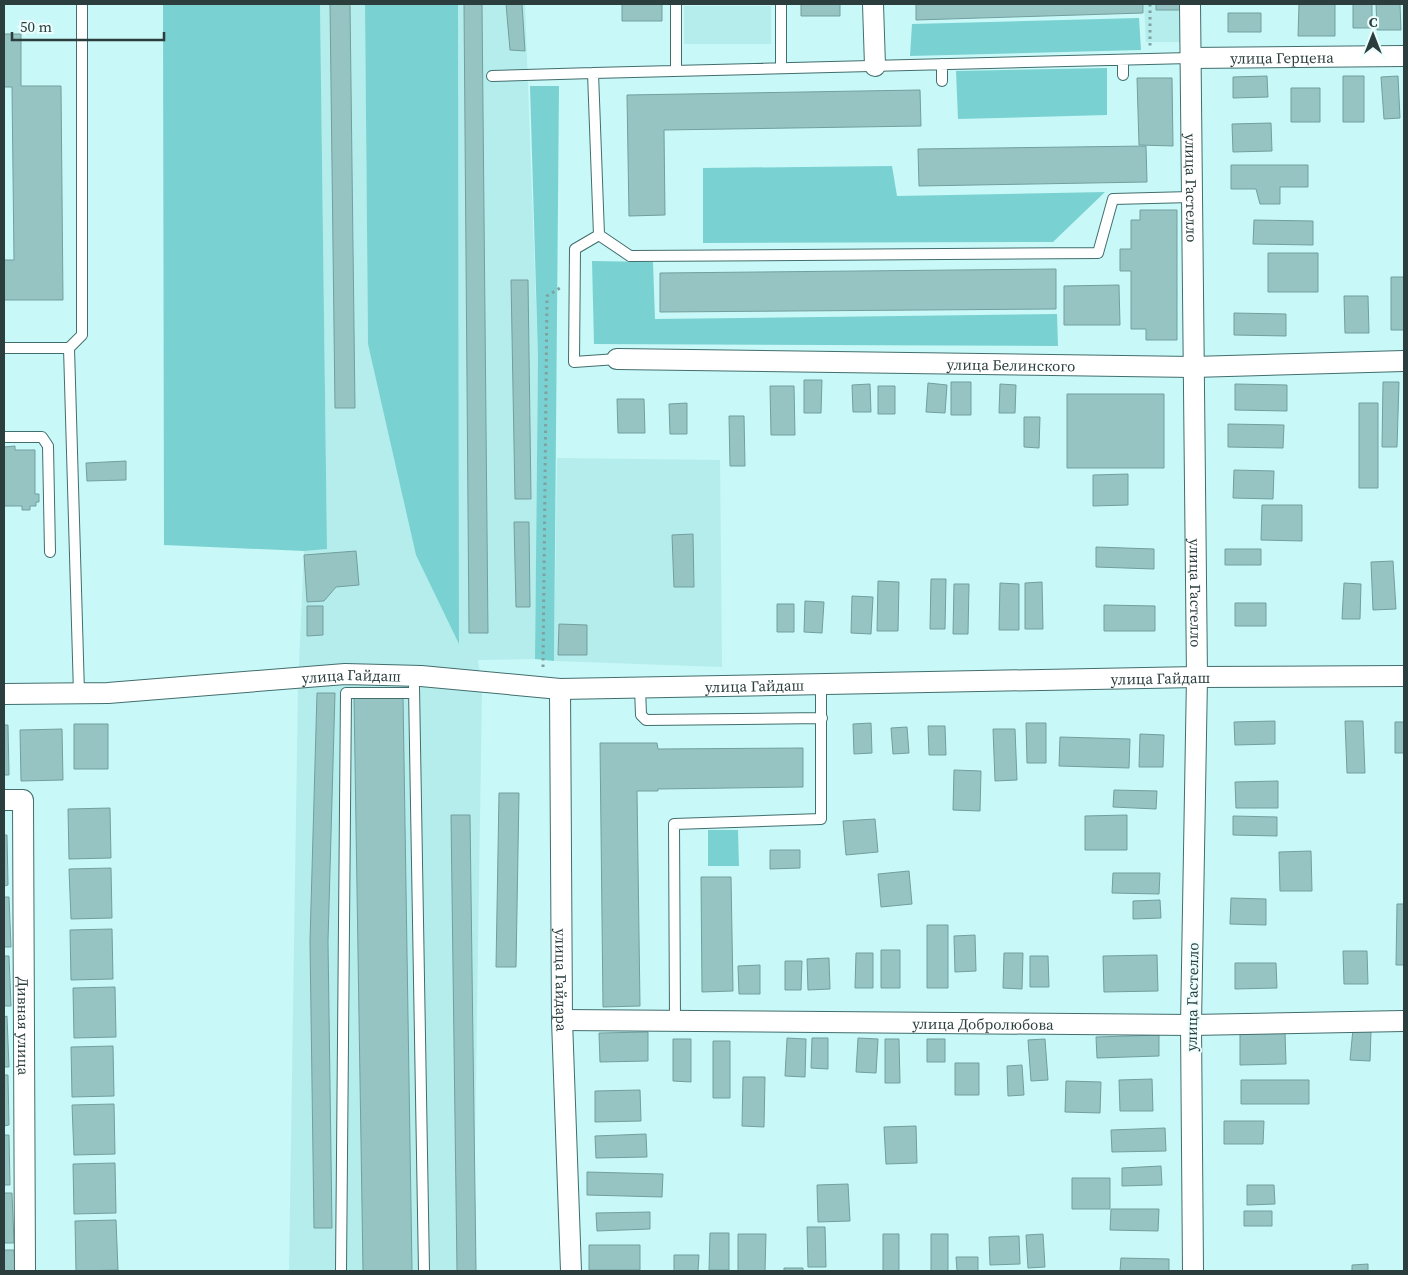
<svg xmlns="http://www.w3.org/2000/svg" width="1408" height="1275" font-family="'Source Serif 4',serif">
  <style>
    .built { fill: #b4edec }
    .green { fill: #79d2d1 }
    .building { fill: #96c4c3; stroke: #729f9e }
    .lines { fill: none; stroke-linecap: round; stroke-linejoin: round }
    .service-casing { stroke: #426e6d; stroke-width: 12 }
    .minor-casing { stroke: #426e6d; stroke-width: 22 }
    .path { stroke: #7fa1a0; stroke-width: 3; stroke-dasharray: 2.5 4; stroke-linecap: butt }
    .service { stroke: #fff; stroke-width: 10 }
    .minor { stroke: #fff; stroke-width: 20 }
    .labels { text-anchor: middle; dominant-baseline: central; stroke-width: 4; stroke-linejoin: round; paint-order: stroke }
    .street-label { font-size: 15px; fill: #2b3e3d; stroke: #ecfffe }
  </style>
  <rect width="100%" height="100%" fill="#c8f8f7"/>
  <path class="built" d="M 320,4 L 365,4 L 368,344 L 459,642 L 458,4 L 525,4 L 538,357 L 535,659 L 478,660 L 482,689 L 473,1271 L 289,1271 L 298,686 L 304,551 L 327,549 Z
    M 1144,4 L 1184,4 L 1185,42 L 1146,42 Z
    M 684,6 L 771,6 L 771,44 L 684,44 Z
    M 557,458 L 720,460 L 722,667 L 554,661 Z"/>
  <path class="green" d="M 163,4 L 320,4 L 327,549 L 304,551 L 164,545 Z
    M 365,4 L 458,4 L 459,644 L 416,555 L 368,344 Z
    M 1139,18 L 1141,50 L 910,56 L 912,24 Z
    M 1107,68 L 1107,115 L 958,119 L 956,71 Z
    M 530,86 L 559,86 L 554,661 L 535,659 L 538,357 Z
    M 892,166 L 897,196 L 1105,192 L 1053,242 L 703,243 L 703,168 Z
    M 592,261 L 653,262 L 655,319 L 1057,314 L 1058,346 L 594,344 Z
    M 708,830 L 738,830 L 739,866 L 708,866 Z"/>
  <path class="building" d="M 330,4 L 350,4 L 355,408 L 335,408 Z
    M 464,4 L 482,4 L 488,633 L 469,633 Z
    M 506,4 L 522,4 L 525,51 L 510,50 Z
    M 622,4 L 662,4 L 662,21 L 622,21 Z
    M 801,4 L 840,4 L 840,16 L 801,16 Z
    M 916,4 L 1143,4 L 1143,13 L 916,20 Z
    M 1156,4 L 1181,4 L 1181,10 L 1156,10 Z
    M 1299,4 L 1335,4 L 1335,36 L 1298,36 Z
    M 1353,4 L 1372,4 L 1372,28 L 1353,28 Z
    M 1376,4 L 1400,4 L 1401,30 L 1377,30 Z
    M 1228,13 L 1261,13 L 1261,32 L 1228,32 Z
    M 4,34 L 21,34 L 21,86 L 61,86 L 63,300 L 4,300 L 4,260 L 14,260 L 12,87 L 4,87 Z
    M 1267,76 L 1268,97 L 1233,98 L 1233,77 Z
    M 1343,76 L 1364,76 L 1364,122 L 1343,122 Z
    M 1398,76 L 1400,118 L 1384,119 L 1381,77 Z
    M 1137,78 L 1172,78 L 1173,146 L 1139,145 Z
    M 1291,88 L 1320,88 L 1320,122 L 1291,122 Z
    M 920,90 L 921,126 L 664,130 L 665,215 L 629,216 L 627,95 Z
    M 1271,123 L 1272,151 L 1233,152 L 1232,124 Z
    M 1146,146 L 1147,182 L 919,186 L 918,149 Z
    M 1231,165 L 1308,165 L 1308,187 L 1280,187 L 1280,204 L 1260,204 L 1256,189 L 1231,189 Z
    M 1140,210 L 1177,210 L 1177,340 L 1146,340 L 1146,329 L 1131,329 L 1131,271 L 1120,271 L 1120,249 L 1131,249 L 1131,220 L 1140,220 Z
    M 1254,220 L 1313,221 L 1313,245 L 1253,244 Z
    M 1268,253 L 1318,253 L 1318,292 L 1268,292 Z
    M 1056,269 L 1056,309 L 660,312 L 660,273 Z
    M 1391,277 L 1404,277 L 1404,330 L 1391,330 Z
    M 511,280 L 528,280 L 531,499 L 515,499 Z
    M 1119,285 L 1120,325 L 1064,325 L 1064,286 Z
    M 1344,296 L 1368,296 L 1369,333 L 1345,333 Z
    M 1234,313 L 1286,314 L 1286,336 L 1234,335 Z
    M 804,380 L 822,380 L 821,413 L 804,413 Z
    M 951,382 L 971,382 L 971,415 L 951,415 Z
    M 1383,382 L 1399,382 L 1397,447 L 1382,447 Z
    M 928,383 L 947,385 L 945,413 L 926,412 Z
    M 870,384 L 871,412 L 853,412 L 852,385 Z
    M 1000,384 L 1016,385 L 1015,413 L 999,413 Z
    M 1235,384 L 1287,385 L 1287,411 L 1235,410 Z
    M 770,386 L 794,386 L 795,435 L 771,435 Z
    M 878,386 L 895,386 L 895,414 L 878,414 Z
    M 1067,394 L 1164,394 L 1164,468 L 1067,468 Z
    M 617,399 L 644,399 L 645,433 L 618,433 Z
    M 687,403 L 687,434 L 670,434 L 669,404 Z
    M 1359,403 L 1378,403 L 1378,488 L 1359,488 Z
    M 729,416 L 744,416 L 745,466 L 730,466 Z
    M 1024,417 L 1040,417 L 1039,448 L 1024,447 Z
    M 1228,424 L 1284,425 L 1283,448 L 1228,447 Z
    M 15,446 L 15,450 L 35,450 L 35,494 L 39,494 L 39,502 L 36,502 L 36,506 L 30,506 L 30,510 L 22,510 L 22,506 L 4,506 L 4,447 Z
    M 126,461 L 126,480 L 87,481 L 86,463 Z
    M 1234,470 L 1274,471 L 1273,499 L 1233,498 Z
    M 1128,474 L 1128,505 L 1093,506 L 1093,475 Z
    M 1262,505 L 1302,505 L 1302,541 L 1261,540 Z
    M 514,522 L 529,522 L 530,607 L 516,607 Z
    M 693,534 L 694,587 L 674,587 L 672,535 Z
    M 1096,547 L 1154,549 L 1154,569 L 1096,567 Z
    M 1225,549 L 1261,549 L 1261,565 L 1225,565 Z
    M 356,551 L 359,585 L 336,587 L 324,601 L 307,602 L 304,555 Z
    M 1393,561 L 1396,609 L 1373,610 L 1371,562 Z
    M 931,579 L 946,579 L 945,629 L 930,629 Z
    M 878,581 L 899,582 L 898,631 L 877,631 Z
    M 1042,582 L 1043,629 L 1025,629 L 1025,583 Z
    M 1000,583 L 1019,584 L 1019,630 L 999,630 Z
    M 1344,583 L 1361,584 L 1360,619 L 1342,619 Z
    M 954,584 L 969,584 L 968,634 L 953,634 Z
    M 852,596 L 873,597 L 871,634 L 851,633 Z
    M 805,601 L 824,602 L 822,633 L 804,632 Z
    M 1235,603 L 1266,603 L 1266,626 L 1235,626 Z
    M 777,604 L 794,604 L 794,632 L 777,632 Z
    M 1104,605 L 1155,606 L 1155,631 L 1104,631 Z
    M 307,606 L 323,606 L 323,635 L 307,636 Z
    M 559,624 L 587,625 L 587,655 L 558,655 Z
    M 317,693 L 335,693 L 328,941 L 332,1228 L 314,1228 L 310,941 Z
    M 403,696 L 412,1271 L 363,1271 L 354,697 Z
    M 1275,721 L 1275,744 L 1235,745 L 1234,722 Z
    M 1345,721 L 1363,721 L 1365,773 L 1347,773 Z
    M 1395,722 L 1404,722 L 1404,753 L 1395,753 Z
    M 871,723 L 872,753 L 854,754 L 853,724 Z
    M 1026,723 L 1046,723 L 1046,763 L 1027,763 Z
    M 74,724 L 108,724 L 108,769 L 74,769 Z
    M 4,725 L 8,725 L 9,775 L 4,775 Z
    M 928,726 L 945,726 L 946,755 L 929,755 Z
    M 907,727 L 909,753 L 893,754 L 891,728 Z
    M 62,729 L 63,780 L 21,781 L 20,730 Z
    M 993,729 L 1015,729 L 1017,780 L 995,781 Z
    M 1140,734 L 1164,735 L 1163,767 L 1139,767 Z
    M 1060,737 L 1130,739 L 1129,768 L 1059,766 Z
    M 600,743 L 657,743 L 658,749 L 803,748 L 803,787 L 658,789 L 658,791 L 637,791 L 640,1006 L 603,1007 Z
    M 954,770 L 981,771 L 980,811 L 953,810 Z
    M 1278,781 L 1278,808 L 1236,808 L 1235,782 Z
    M 1114,790 L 1157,791 L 1156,809 L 1113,807 Z
    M 499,793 L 519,793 L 516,967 L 496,967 Z
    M 110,808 L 111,858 L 69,859 L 68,809 Z
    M 451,815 L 470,815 L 476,1271 L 457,1271 Z
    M 1127,815 L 1127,850 L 1085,850 L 1085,816 Z
    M 1233,816 L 1277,817 L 1277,836 L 1233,835 Z
    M 875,819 L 878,852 L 846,855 L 843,821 Z
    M 4,835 L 7,835 L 8,885 L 4,886 Z
    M 770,850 L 800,850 L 800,868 L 770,869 Z
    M 1311,851 L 1312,891 L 1280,891 L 1279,852 Z
    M 111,868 L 112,918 L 71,919 L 69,869 Z
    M 909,871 L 912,904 L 881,907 L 878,874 Z
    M 1113,873 L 1160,873 L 1159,894 L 1112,893 Z
    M 701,877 L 731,877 L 733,991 L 702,992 Z
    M 4,897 L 9,897 L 11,947 L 4,947 Z
    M 1231,898 L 1266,899 L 1266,925 L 1230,924 Z
    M 1160,900 L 1161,918 L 1133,919 L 1133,901 Z
    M 1397,904 L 1404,904 L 1404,965 L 1396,965 Z
    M 927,925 L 948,925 L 948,988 L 927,988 Z
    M 112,929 L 113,979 L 71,980 L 70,930 Z
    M 975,935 L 976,971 L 955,972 L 954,936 Z
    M 881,950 L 900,950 L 900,988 L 881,988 Z
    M 1343,951 L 1367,951 L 1368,984 L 1344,984 Z
    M 856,953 L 873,953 L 873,988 L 855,988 Z
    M 1004,953 L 1023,953 L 1022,989 L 1003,988 Z
    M 1157,955 L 1158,991 L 1104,992 L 1103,956 Z
    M 4,956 L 9,956 L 11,1006 L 4,1006 Z
    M 1030,956 L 1048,956 L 1049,987 L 1030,987 Z
    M 829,958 L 830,989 L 808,990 L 807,959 Z
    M 785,961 L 802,961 L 801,990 L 785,990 Z
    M 1235,963 L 1276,963 L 1277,988 L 1235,989 Z
    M 760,965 L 760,994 L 739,994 L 738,966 Z
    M 115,987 L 116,1037 L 74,1038 L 73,988 Z
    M 7,1016 L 9,1067 L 4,1067 L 4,1017 Z
    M 1353,1029 L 1371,1031 L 1370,1061 L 1350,1060 Z
    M 648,1032 L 648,1061 L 600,1062 L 599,1033 Z
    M 1285,1032 L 1286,1064 L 1240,1065 L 1240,1033 Z
    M 1159,1035 L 1159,1056 L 1097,1058 L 1096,1037 Z
    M 787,1038 L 806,1039 L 805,1077 L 785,1076 Z
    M 812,1038 L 828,1038 L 828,1069 L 811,1068 Z
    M 858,1038 L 878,1039 L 876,1073 L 856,1072 Z
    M 673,1039 L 691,1039 L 691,1082 L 673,1081 Z
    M 885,1039 L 899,1039 L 900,1083 L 885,1083 Z
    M 927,1039 L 945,1039 L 945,1062 L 927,1062 Z
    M 1045,1039 L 1048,1080 L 1031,1081 L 1028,1040 Z
    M 713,1041 L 730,1041 L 730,1098 L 713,1098 Z
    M 113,1046 L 114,1096 L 72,1097 L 71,1047 Z
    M 955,1063 L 979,1063 L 979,1095 L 955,1095 Z
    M 1022,1065 L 1024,1095 L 1008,1096 L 1007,1066 Z
    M 4,1075 L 8,1075 L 9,1125 L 4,1126 Z
    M 743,1077 L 765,1077 L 764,1127 L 742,1126 Z
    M 1152,1079 L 1153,1111 L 1120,1111 L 1119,1080 Z
    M 1241,1080 L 1309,1080 L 1309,1104 L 1241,1104 Z
    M 1066,1081 L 1101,1082 L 1100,1113 L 1065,1112 Z
    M 640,1090 L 641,1121 L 595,1122 L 595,1091 Z
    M 114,1104 L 115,1154 L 74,1155 L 72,1105 Z
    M 1224,1121 L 1264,1121 L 1263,1144 L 1224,1144 Z
    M 916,1126 L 917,1163 L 886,1164 L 884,1127 Z
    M 1165,1128 L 1166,1151 L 1112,1152 L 1111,1130 Z
    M 646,1134 L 647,1157 L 596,1158 L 595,1136 Z
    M 4,1135 L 9,1135 L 10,1185 L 4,1185 Z
    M 115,1163 L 116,1213 L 74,1214 L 73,1164 Z
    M 1161,1166 L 1162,1185 L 1122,1186 L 1122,1168 Z
    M 587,1172 L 663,1174 L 662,1197 L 587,1195 Z
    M 1072,1178 L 1110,1178 L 1110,1209 L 1072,1209 Z
    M 848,1184 L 850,1221 L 818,1222 L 817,1185 Z
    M 1247,1185 L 1274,1185 L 1275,1204 L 1247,1205 Z
    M 4,1193 L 12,1193 L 14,1243 L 4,1243 Z
    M 1111,1209 L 1159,1209 L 1158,1231 L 1110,1230 Z
    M 1244,1211 L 1272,1211 L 1272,1226 L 1244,1226 Z
    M 650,1212 L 650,1229 L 597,1231 L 596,1213 Z
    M 116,1220 L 118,1270 L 76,1271 L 75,1221 Z
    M 807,1227 L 825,1227 L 826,1267 L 808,1267 Z
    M 710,1233 L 729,1233 L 729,1270 L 709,1270 Z
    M 738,1234 L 766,1234 L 765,1271 L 738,1271 Z
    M 883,1234 L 899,1234 L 899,1271 L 883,1271 Z
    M 931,1234 L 948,1234 L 948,1271 L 931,1271 Z
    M 1043,1234 L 1045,1267 L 1028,1268 L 1026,1235 Z
    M 1019,1236 L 1020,1264 L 990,1265 L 989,1237 Z
    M 589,1245 L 640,1245 L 640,1270 L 589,1270 Z
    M 4,1250 L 14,1250 L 15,1271 L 4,1271 Z
    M 674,1255 L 699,1255 L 698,1271 L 674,1271 Z
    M 956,1257 L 978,1257 L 978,1271 L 957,1271 Z
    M 1121,1258 L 1169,1259 L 1169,1271 L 1120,1271 Z
    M 1368,1264 L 1368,1271 L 1352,1271 L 1352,1265 Z
    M 784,1268 L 803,1268 L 803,1271 L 784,1271 Z"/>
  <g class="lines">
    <g class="service-casing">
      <path id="service" d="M 676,4 L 676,71
        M 781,4 L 781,68
        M 942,64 L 942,81
        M 1123,75 L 1123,60
        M 492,76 L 593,73
        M 599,235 L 630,256 L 1098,253 L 1113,199 L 1191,197
        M 4,348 L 69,348
        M 617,359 L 574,362 L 575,249 L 599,235 L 593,73 L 1190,58
        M 4,437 L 42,437 L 48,446 L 50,552
        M 414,687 L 424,1271
        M 640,688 L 641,715 L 646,720 L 822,718
        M 79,693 L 69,348 L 82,335 L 82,4
        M 675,1021 L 674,824 L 821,819 L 821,684
        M 341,1271 L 346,693 L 414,693"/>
    </g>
    <g class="minor-casing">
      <g id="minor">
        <path d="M 873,4 L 875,66"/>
        <path id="s1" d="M 1190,4 L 1197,677 L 1191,1025 L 1193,1271"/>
        <path id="s2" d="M 1190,58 L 1404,56"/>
        <path id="s3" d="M 617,359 L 1193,367 L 1404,361"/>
        <path id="s4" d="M 560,689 L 562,1020 L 571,1271"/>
        <path id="s5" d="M 4,694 L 108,693 L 345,674 L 421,676 L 560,689 L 1197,677 L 1404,676"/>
        <path id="s6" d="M 4,800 L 23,800 L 25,1271"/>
        <path id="s7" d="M 562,1020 L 1191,1025 L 1404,1021"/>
      </g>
    </g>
    <path class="path" d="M 1150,4 L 1150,46
      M 543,667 L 547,296 L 560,288"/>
    <use href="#service" class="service"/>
    <use href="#minor" class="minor"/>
  </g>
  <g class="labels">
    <g class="street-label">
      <text stroke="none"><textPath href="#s2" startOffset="92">улица Герцена</textPath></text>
      <text stroke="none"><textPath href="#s1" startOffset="184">улица Гастелло</textPath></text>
      <text stroke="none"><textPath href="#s3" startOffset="394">улица Белинского</textPath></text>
      <text stroke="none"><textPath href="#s1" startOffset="589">улица Гастелло</textPath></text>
      <text stroke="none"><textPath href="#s5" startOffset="348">улица Гайдаш</textPath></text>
      <text stroke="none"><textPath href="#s5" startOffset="1158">улица Гайдаш</textPath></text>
      <text stroke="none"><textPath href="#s5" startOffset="752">улица Гайдаш</textPath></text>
      <text stroke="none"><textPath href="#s4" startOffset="291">улица Гайдара</textPath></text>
      <text transform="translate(1192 997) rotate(-89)">улица Гастелло</text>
      <text stroke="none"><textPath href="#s7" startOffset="421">улица Добролюбова</textPath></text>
      <text stroke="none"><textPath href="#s6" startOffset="245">Дивная улица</textPath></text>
    </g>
  </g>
  <rect width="1408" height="1275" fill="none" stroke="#2b3e3d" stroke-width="10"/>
  <g transform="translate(1373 35)" stroke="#ecfffe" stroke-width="4" paint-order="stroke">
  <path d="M0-4L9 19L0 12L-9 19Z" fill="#2b3e3d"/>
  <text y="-8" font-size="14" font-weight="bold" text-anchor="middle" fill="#2b3e3d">С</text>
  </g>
  <path d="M12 32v8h152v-8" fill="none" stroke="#2b3e3d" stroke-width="2.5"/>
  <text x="20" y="32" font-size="15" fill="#2b3e3d" stroke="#ecfffe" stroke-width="4" paint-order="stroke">50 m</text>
</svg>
